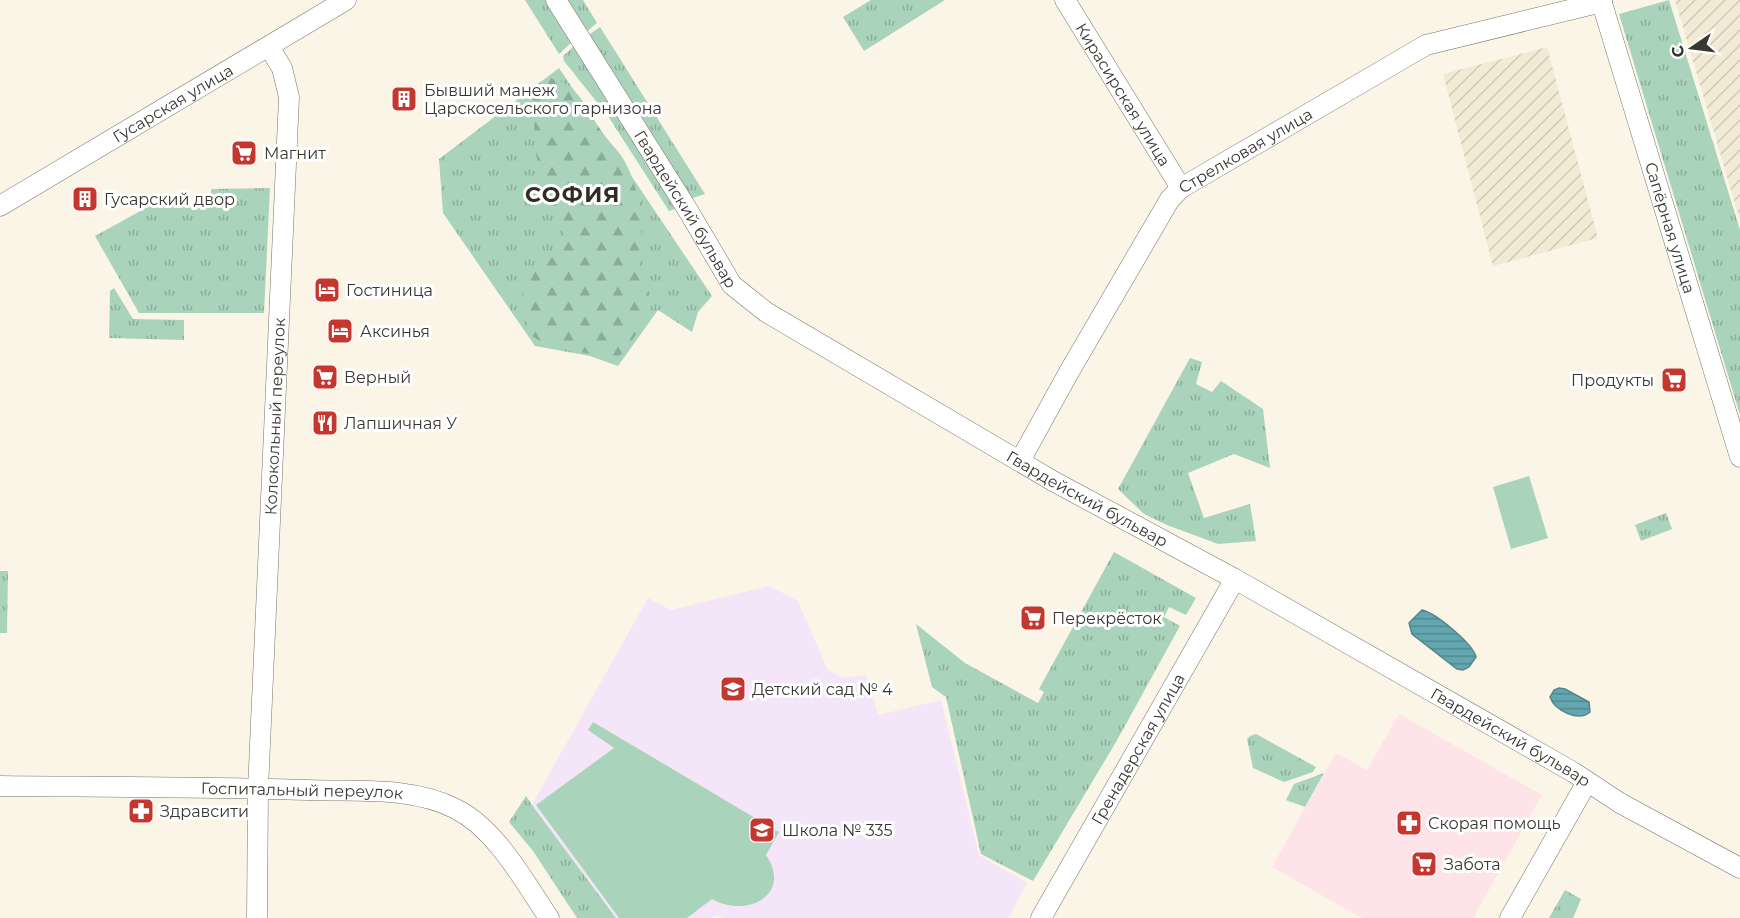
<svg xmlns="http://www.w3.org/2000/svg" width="1740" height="918" font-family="Montserrat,sans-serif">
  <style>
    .commercial { fill: #fee3e8 }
    .industrial { fill: url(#industrial-furrows) }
    .education { fill: #f5e5f8 }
    .grass { fill: url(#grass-tufts) }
    .forest { fill: url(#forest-firs) }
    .garden { fill: #aad3bb }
    .water { fill: url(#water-rules); stroke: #56858a; stroke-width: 1.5 }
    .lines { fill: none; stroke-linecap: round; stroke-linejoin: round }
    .minor-casing { stroke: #797469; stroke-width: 21 }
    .minor { stroke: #fff; stroke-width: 20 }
    .labels { text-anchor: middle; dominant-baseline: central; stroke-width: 6; stroke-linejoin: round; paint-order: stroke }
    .poi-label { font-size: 16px; fill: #393732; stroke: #fff; text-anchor: start }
    .street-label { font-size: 16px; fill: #393732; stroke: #fff }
    .district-label { font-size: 22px; font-weight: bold; letter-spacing: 1.5px; fill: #302d23; stroke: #fff }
  </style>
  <defs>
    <pattern id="industrial-furrows" width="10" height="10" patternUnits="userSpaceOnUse" patternTransform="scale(1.5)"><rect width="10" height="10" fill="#f1ead5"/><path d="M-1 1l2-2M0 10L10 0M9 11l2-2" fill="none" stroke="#cfc9b7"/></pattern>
    <pattern id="grass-tufts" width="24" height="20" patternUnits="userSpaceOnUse" patternTransform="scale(1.5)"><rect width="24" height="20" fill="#aad3bb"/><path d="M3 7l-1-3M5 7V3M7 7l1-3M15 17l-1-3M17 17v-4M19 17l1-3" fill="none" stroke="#8bac99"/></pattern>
    <pattern id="forest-firs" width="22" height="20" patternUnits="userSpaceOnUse" patternTransform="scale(1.5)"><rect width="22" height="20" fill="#aad3bb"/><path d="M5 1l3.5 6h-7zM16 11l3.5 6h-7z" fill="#8bac99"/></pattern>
    <pattern id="water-rules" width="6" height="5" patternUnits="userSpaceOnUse" patternTransform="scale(1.5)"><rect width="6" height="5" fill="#62a7b0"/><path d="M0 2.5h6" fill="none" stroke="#528990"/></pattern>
  </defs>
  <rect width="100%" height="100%" fill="#faf5e7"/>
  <path class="commercial" d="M 1399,714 L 1542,795 L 1473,918 L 1362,918 L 1272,867 L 1336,753 L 1367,770 Z"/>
  <path class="industrial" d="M 1675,0 L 1740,0 L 1740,221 Z
    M 1547,47 L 1598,238 L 1493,266 L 1443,74 Z"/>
  <path class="education" d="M 769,586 L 798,601 L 827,669 L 841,678 L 866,675 L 878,715 L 941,700 L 979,855 L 1027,883 L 1008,918 L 722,918 L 716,915 L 712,918 L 616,918 L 532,805 L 648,598 L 671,610 Z"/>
  <path class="grass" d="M 525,0 L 547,0 L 573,41 L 559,54 Z
    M 564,0 L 583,0 L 597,23 L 585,33 Z
    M 871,0 L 945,0 L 864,51 L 843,17 Z
    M 1669,0 L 1740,230 L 1740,415 L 1619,14 Z
    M 600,27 L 705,194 L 690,199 L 587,36 Z
    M 575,45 L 678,208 L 669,211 L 608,116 L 564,61 L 563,56 Z
    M 559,68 L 712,296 L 698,312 L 692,332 L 658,310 L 618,366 L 590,356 L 535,346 L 443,213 L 439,159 Z
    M 270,188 L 264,313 L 139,313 L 95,236 L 144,209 L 179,193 L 185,207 L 211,202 L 211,189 Z
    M 114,288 L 133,319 L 184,320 L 184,340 L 109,338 L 110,291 Z
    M 1190,358 L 1202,362 L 1196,384 L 1212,392 L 1221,381 L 1263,409 L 1270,468 L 1234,454 L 1188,473 L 1204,518 L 1250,504 L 1256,541 L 1218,544 L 1167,525 L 1144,514 L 1118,489 Z
    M 1666,513 L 1672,529 L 1641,541 L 1635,525 Z
    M 1114,552 L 1196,598 L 1186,615 L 1169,607 L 1164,617 L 1180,626 L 1116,742 L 1033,881 L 981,854 L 946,697 L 932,687 L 916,624 L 965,663 L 1038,703 L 1044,692 L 1039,689 Z
    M 0,571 L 8,571 L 7,633 L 0,633 Z
    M 1256,734 L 1316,767 L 1313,772 L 1284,782 L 1253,768 L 1247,739 L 1250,736 Z
    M 1324,773 L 1305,807 L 1286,800 L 1294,784 Z
    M 526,796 L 532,805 L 616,918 L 577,918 L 533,851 L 509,822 Z
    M 1565,890 L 1581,899 L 1573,918 L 1549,918 Z"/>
  <path class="forest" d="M 551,78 C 582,88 583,105 600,129 C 607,141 619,150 625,162 C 641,191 642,224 642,256 L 639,259 L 639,264 L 649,292 L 651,312 L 623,354 L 608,359 C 591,352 540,348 531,334 C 526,327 526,317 524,308 C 523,302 522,296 523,290 C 529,267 566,259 563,232 C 562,220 553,210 548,199 C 538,173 532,141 535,114 C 535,108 532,102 533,95 C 534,91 537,87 538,83 Z"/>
  <path class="garden" d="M 1529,476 L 1548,538 L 1511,549 L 1493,487 Z
    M 593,722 L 779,832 L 766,855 C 794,897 743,918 712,899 L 687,918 L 619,918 L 536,805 L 614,748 L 588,730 Z"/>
  <path class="water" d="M 1422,610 C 1436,613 1473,644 1476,657 L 1469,667 L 1463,670 L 1457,669 L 1412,634 L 1409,623 Z
    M 1559,688 L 1565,689 L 1589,702 L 1590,712 C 1579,722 1555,711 1550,697 L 1554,690 Z"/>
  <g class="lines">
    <g class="minor-casing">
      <g id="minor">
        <path id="s1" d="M 556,0 L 689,212 L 732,285 L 766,312 L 1053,481 L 1235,579 L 1573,772 L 1620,803 L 1740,868"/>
        <path id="s2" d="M 1065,0 L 1181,188"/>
        <path id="s3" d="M 1601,0 L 1740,457"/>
        <path id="s4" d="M 0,206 L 346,0"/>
        <path id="s5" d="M 1020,461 L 1069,372 L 1170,199 L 1181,188 L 1426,45 L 1602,2"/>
        <path id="s6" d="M 0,786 C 103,787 206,787 308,790 C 356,792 412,786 456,809 C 496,829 524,881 549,918"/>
        <path id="s7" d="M 257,918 L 258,789 L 289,97 L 282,68 L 269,47"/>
        <path id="s8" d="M 1041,918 L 1235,579"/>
        <path d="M 1510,918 L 1587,782"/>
      </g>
    </g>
    <use href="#minor" class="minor"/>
  </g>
  <defs>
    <g id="building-square" transform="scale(1.35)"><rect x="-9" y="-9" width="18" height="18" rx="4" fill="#c4372f" stroke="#fff"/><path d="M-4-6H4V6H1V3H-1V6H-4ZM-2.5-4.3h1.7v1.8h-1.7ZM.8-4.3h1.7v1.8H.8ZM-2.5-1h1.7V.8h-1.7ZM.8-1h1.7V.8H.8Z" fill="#fff"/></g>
    <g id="supermarket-square" transform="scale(1.35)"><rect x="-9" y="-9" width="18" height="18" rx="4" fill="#c4372f" stroke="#fff"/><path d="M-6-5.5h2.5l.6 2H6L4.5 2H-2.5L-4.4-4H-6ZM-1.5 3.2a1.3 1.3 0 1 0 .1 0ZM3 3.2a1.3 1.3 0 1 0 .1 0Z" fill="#fff"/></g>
    <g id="hotel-square" transform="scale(1.35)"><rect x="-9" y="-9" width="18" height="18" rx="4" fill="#c4372f" stroke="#fff"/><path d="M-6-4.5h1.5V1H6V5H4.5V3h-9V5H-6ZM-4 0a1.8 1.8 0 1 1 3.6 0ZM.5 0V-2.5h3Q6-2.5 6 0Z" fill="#fff"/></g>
    <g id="restaurant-square" transform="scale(1.35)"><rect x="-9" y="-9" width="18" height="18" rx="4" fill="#c4372f" stroke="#fff"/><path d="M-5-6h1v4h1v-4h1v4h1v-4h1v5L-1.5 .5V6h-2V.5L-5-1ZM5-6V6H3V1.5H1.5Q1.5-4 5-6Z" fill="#fff"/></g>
    <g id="school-square" transform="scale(1.35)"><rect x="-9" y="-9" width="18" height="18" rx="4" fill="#c4372f" stroke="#fff"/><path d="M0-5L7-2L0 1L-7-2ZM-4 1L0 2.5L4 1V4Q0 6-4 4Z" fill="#fff"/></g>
    <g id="pharmacy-square" transform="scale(1.35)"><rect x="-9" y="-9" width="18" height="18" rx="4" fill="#c4372f" stroke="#fff"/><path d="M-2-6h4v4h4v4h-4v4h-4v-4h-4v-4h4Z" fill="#fff"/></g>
  </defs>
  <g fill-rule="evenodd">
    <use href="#building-square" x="404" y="99"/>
    <use href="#supermarket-square" x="244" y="153"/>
    <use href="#building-square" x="85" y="199"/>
    <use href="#hotel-square" x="327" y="290"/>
    <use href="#hotel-square" x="340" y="331"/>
    <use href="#supermarket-square" x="325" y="377"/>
    <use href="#supermarket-square" x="1674" y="380"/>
    <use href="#restaurant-square" x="325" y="423"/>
    <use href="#supermarket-square" x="1033" y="618"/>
    <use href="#school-square" x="733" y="689"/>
    <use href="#pharmacy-square" x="141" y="811"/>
    <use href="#pharmacy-square" x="1409" y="823"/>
    <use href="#school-square" x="762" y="830"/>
    <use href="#supermarket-square" x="1424" y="864"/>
  </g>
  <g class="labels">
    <g class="poi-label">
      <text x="424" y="90">Бывший манеж<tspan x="424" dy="18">Царскосельского гарнизона</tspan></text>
      <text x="264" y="153">Магнит</text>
      <text x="104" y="199">Гусарский двор</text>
      <text x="346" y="290">Гостиница</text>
      <text x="360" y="331">Аксинья</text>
      <text x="344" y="377">Верный</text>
      <text x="1654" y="380" text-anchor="end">Продукты</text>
      <text x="344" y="423">Лапшичная У</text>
      <text x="1052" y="618">Перекрёсток</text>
      <text x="752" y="689">Детский сад № 4</text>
      <text x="160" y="811">Здравсити</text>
      <text x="1428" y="823">Скорая помощь</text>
      <text x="782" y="830">Школа № 335</text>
      <text x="1444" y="864">Забота</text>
    </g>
    <g class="street-label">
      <text stroke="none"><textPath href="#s2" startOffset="111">Кирасирская улица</textPath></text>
      <text stroke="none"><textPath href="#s4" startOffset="201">Гусарская улица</textPath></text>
      <text stroke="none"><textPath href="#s5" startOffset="392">Стрелковая улица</textPath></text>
      <text stroke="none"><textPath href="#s1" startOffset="246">Гвардейский бульвар</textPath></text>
      <text stroke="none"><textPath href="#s3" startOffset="238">Сапёрная улица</textPath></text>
      <text stroke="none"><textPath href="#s7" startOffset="502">Колокольный переулок</textPath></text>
      <text stroke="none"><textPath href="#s1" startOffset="750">Гвардейский бульвар</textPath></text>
      <text stroke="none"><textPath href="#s1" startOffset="1236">Гвардейский бульвар</textPath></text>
      <text stroke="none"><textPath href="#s8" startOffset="195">Гренадерская улица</textPath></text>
      <text stroke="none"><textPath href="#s6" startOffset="302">Госпитальный переулок</textPath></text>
    </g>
    <g class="district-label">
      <text x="573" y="194">СОФИЯ</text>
    </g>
  </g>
  <g transform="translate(1692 48) rotate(256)" stroke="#ffffff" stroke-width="4.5" paint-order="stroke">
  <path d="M0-4.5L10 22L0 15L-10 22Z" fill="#393732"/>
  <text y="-9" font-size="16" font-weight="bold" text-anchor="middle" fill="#393732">С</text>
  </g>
</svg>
